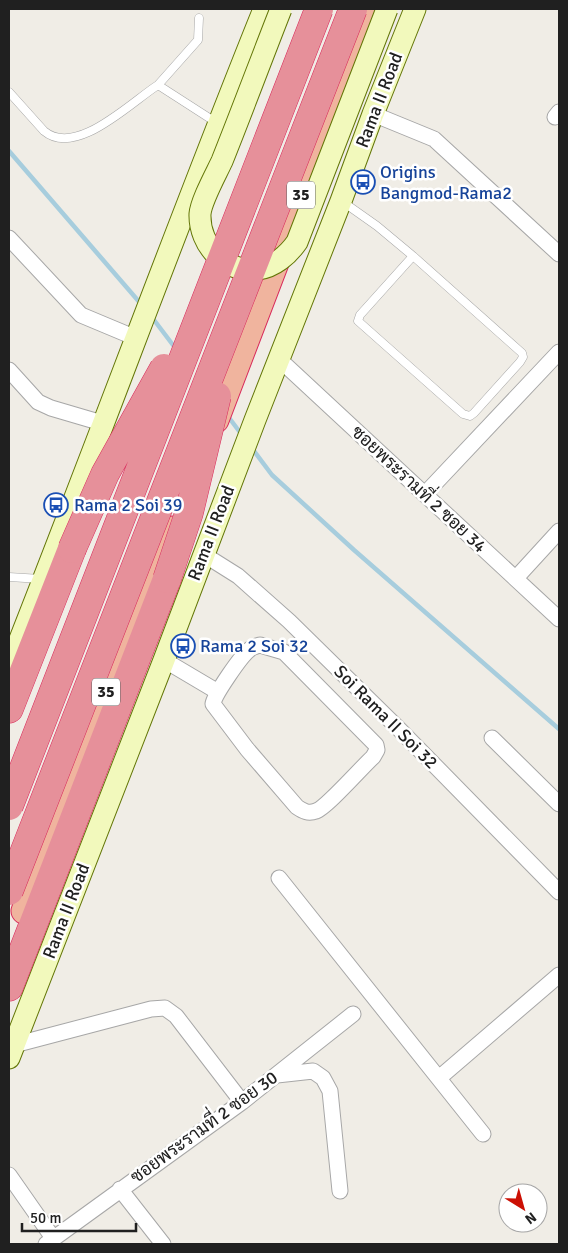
<svg xmlns="http://www.w3.org/2000/svg" width="568" height="1253" font-family="Signika,Sarabun,sans-serif">
  <style>
    .lines { fill: none; stroke-linecap: round; stroke-linejoin: round }
    .stream { stroke: #a7cddd; stroke-width: 4.5 }
    .service-casing { stroke: #a7a7a7; stroke-width: 9 }
    .minor-casing { stroke: #a7a7a7; stroke-width: 17 }
    .secondary-casing { stroke: #637607; stroke-width: 23 }
    .trunk-casing { stroke: #d8295a; stroke-width: 27 }
    .motorway-casing { stroke: #d8295a; stroke-width: 29 }
    .service { stroke: #fff; stroke-width: 8 }
    .minor { stroke: #fff; stroke-width: 15 }
    .secondary { stroke: #f2f9bc; stroke-width: 21 }
    .trunk { stroke: #f0b49e; stroke-width: 25 }
    .motorway { stroke: #e6909a; stroke-width: 28 }
    .secondary-bridge-casing { stroke: #637607; stroke-width: 23; stroke-linecap: butt }
    .motorway-bridge-casing { stroke: #d8295a; stroke-width: 29; stroke-linecap: butt }
    .secondary-bridge { stroke: #f2f9bc; stroke-width: 21 }
    .motorway-bridge { stroke: #e6909a; stroke-width: 28 }
    .labels { text-anchor: middle; dominant-baseline: central; stroke-width: 5; stroke-linejoin: round; paint-order: stroke }
    .shield { fill: #fff; stroke: #636363; stroke-width: 1 }
    .shield-label { font-size: 16px; font-weight: bold; fill: #202020 }
    .street-label { font-size: 18px; fill: #202020; stroke: #fff }
    .transit-label { font-size: 18px; fill: #164399; stroke: #fff; text-anchor: start }
  </style>
  <rect width="100%" height="100%" fill="#f0ede6"/>
  <g class="lines">
    <path class="stream" d="M 9,151 L 141,304
      M 151,316 L 176,349
      M 227,415 L 242,435
      M 251,447 L 272,475 L 354,550 L 559,729"/>
    <g class="service-casing">
      <path id="service" d="M 158,85 L 198,40 L 199,18
        M 9,92 L 44,131 C 76,158 131,102 158,85 L 217,123
        M 343,202 L 377,226 L 413,256
        M 413,256 L 522,353 L 523,357 L 520,362 L 474,413 L 470,416 L 463,414 L 358,321 L 360,315 Z
        M 9,577 L 41,579"/>
    </g>
    <g class="minor-casing">
      <path id="minor" d="M 373,114 L 434,139 L 559,254
        M 555,117 L 559,112
        M 9,238 L 81,315 L 136,338
        M 280,360 L 559,619
        M 9,370 L 38,402 L 51,408 L 102,423
        M 425,494 L 559,352
        M 203,554 L 238,576 L 289,621 L 399,729 L 559,892
        M 516,578 L 559,531
        M 260,645 L 284,652 L 376,745 L 377,750 L 373,757 C 362,767 326,808 316,811 C 308,814 303,811 297,807 L 247,749 L 213,704 C 214,695 241,656 249,650 C 252,647 256,646 260,645 Z
        M 164,660 L 218,692
        M 492,738 L 559,804
        M 279,878 L 483,1134
        M 14,1045 L 151,1009 L 165,1008 L 176,1016 L 242,1102
        M 277,1075 L 313,1071 L 323,1078 L 330,1091 L 340,1191
        M 439,1078 L 559,975
        M 9,1175 L 53,1238
        M 120,1189 L 163,1244
        M 46,1244 L 242,1102 L 353,1014"/>
    </g>
    <g class="secondary-casing">
      <path id="secondary" d="M 9,667 C 96,448 176,227 264,9
        M 9,1058 L 164,660 L 255,420 L 341,201 L 373,114 L 415,9"/>
    </g>
    <g class="trunk-casing">
      <path id="trunk" d="M 216,420 L 373,9
        M 24,911 L 133,623 L 172,529"/>
    </g>
    <g class="motorway-casing">
      <path id="motorway" d="M 9,709 L 72,549
        M 9,987 L 167,579"/>
    </g>
    <use href="#service" class="service"/>
    <use href="#minor" class="minor"/>
    <use href="#secondary" class="secondary"/>
    <use href="#trunk" class="trunk"/>
    <use href="#motorway" class="motorway"/>
    <g class="secondary-bridge-casing">
      <path id="secondary-bridge" d="M 281,9 C 261,60 242,111 222,161 C 216,174 201,201 200,214 C 199,245 226,274 258,269 C 274,267 288,255 297,242 L 387,9"/>
    </g>
    <g class="motorway-bridge-casing">
      <path id="motorway-bridge" d="M 72,549 L 105,474 L 164,368
        M 167,579 L 189,513 L 217,396
        M 9,806 L 319,9
        M 9,891 L 353,9"/>
    </g>
    <use href="#secondary-bridge" class="secondary-bridge"/>
    <use href="#motorway-bridge" class="motorway-bridge"/>
  </g>
  <defs>
    <g id="bus-ring" transform="scale(1.25)"><circle r="9.5" fill="#fff" stroke="#1a4fb4" stroke-width="1.5"/><path d="M-5-6H5V4H4V6H2V4H-2V6H-4V4H-5ZM-3.5-4V0h7V-4ZM-3.5 1.2v1.5H-2V1.2ZM2 1.2v1.5H3.5V1.2Z" fill="#1a4fb4"/></g>
  </defs>
  <g fill-rule="evenodd">
    <use href="#bus-ring" x="363" y="182"/>
    <use href="#bus-ring" x="56" y="505"/>
    <use href="#bus-ring" x="183" y="646"/>
  </g>
  <g class="labels">
    <g class="shield">
      <rect x="287" y="181.5" width="28" height="27" rx="4"/>
      <rect x="92" y="678.5" width="28" height="27" rx="4"/>
    </g>
    <g class="shield-label">
      <text x="301" y="195">35</text>
      <text x="106" y="692">35</text>
    </g>
    <g class="street-label">
      <text transform="translate(379 100) rotate(-69)">Rama II Road</text>
      <text transform="translate(419 489) rotate(43)">ซอยพระรามที่ 2 ซอย 34</text>
      <text transform="translate(211 533) rotate(-69)">Rama II Road</text>
      <text transform="translate(386 717) rotate(45)">Soi Rama II Soi 32</text>
      <text transform="translate(66 911) rotate(-69)">Rama II Road</text>
      <text transform="translate(204 1127) rotate(-36)">ซอยพระรามที่ 2 ซอย 30</text>
    </g>
    <g class="transit-label">
      <text x="380" y="172">Origins<tspan x="380" dy="21">Bangmod-Rama2</tspan></text>
      <text x="74" y="505">Rama 2 Soi 39</text>
      <text x="200" y="646">Rama 2 Soi 32</text>
    </g>
  </g>
  <rect width="568" height="1253" fill="none" stroke="#202020" stroke-width="20"/>
  <g transform="translate(523 1208) rotate(143)"><circle r="24" fill="#ffffff" stroke="#a6a6a6"/>
  <path d="M0-4L9 19L0 12L-9 19Z" fill="#cc1004"/>
  <text y="-8" font-size="14" font-weight="bold" text-anchor="middle" fill="#202020">N</text>
  </g>
  <path d="M22 1223v8h114v-8" fill="none" stroke="#202020" stroke-width="2.5"/>
  <text x="30" y="1223" font-size="15" fill="#202020" stroke="#ffffff" stroke-width="4" paint-order="stroke">50 m</text>
</svg>
